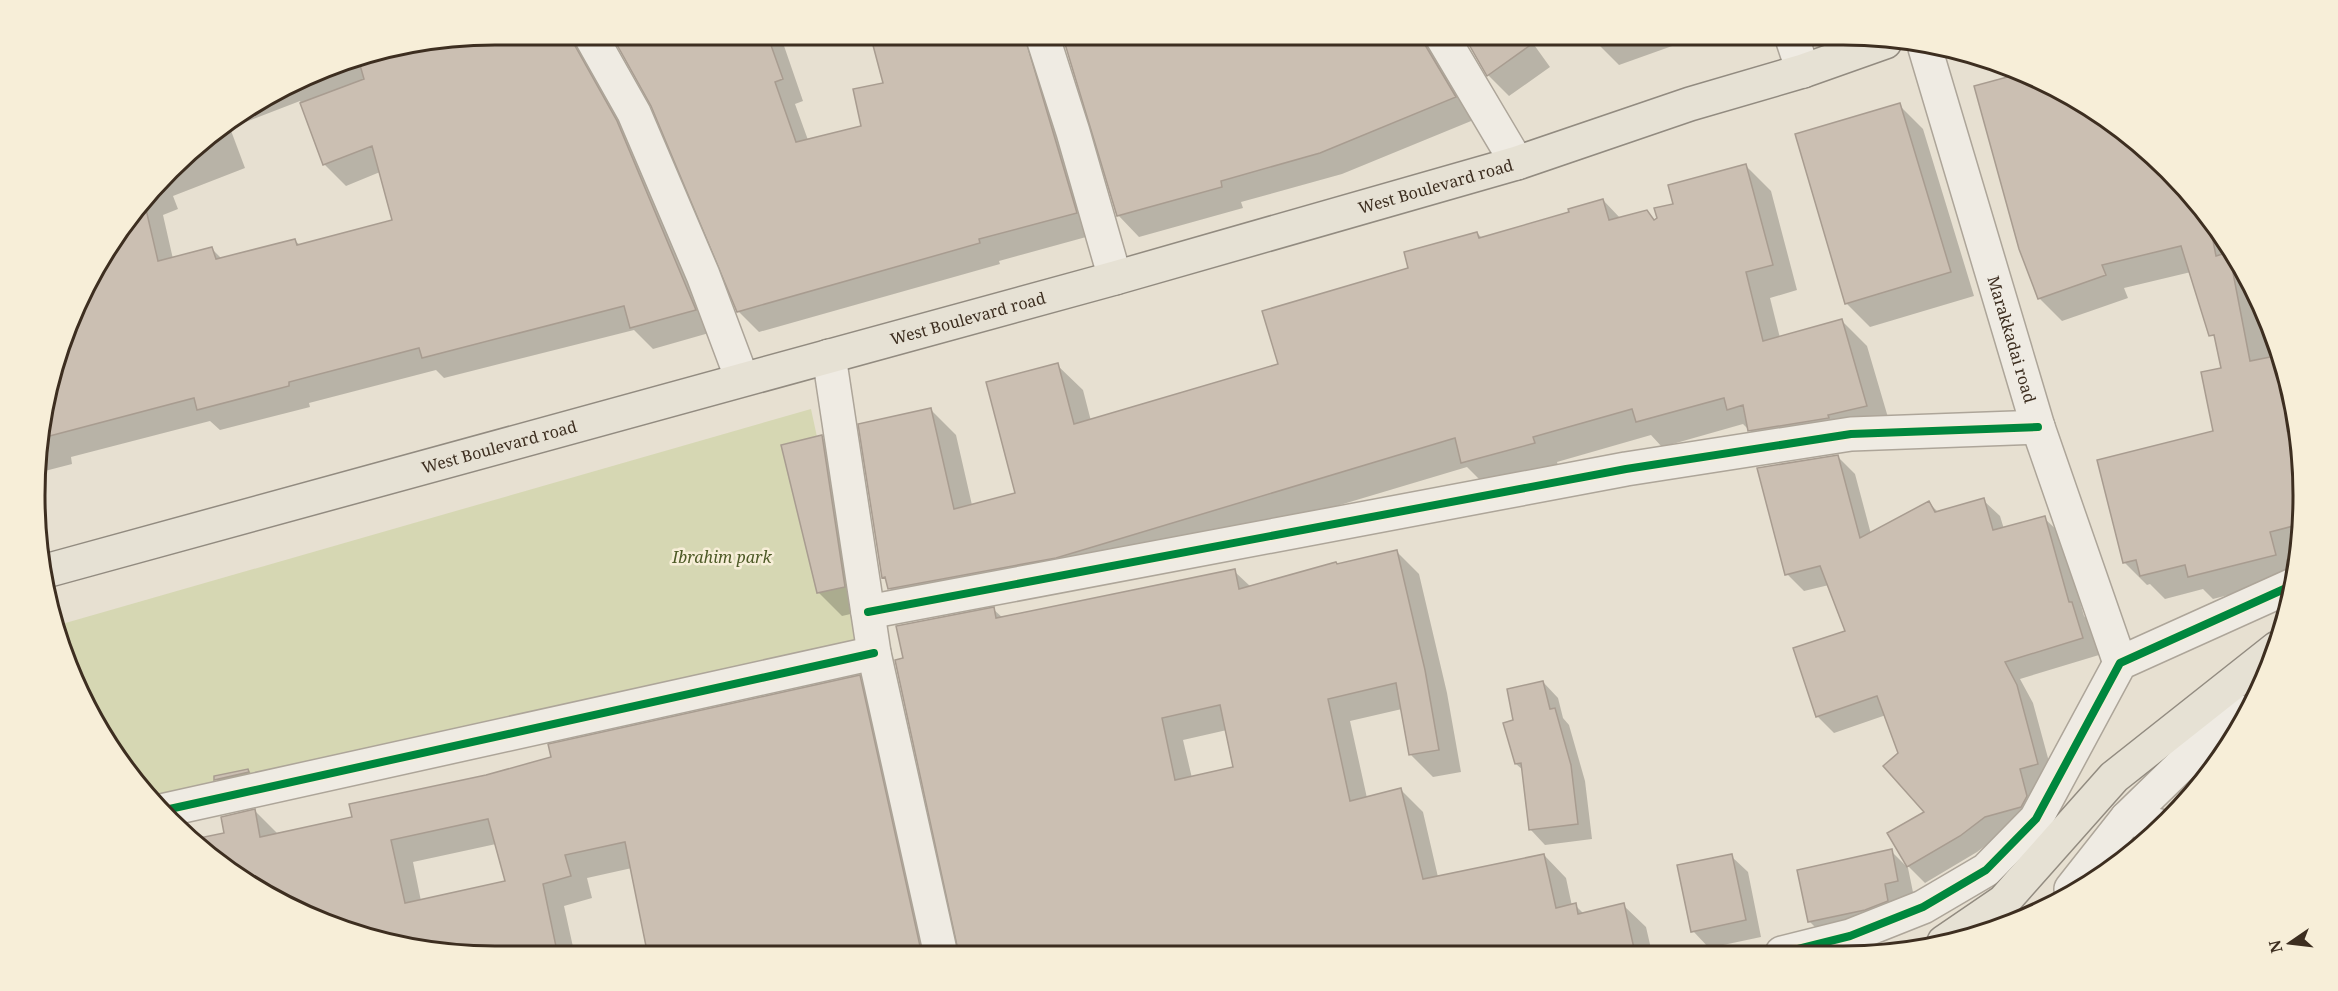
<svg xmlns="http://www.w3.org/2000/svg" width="2338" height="991" font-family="'Noto Serif',serif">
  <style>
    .green { fill: #d6d7b3 }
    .shadow { fill: #0003; fill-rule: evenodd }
    .building { fill: #cbbfb2; stroke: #a89c90; stroke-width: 1.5; fill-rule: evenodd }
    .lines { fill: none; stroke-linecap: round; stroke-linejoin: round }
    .minor-casing { stroke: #ada599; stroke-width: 36 }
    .major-casing { stroke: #928b80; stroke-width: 36 }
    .minor { stroke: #efebe3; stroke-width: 33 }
    .major { stroke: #e6e1d4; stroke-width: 33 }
    .cycleway-casing { stroke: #f7eed8; stroke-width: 11 }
    .cycleway { stroke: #00873e; stroke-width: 8 }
    .labels { text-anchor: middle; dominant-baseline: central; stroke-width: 5; stroke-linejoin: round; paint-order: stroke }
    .street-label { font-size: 16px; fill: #3d2e20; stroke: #f7eed8 }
    .park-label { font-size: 16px; font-style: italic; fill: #4d5a26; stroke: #f7eed8 }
    .rim { fill: none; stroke: #3d2e20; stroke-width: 3 }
  </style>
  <rect width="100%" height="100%" fill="#e7e0d1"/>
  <path class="green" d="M 811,409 L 862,646 L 157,800 L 96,726 L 59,644 L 55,626 Z"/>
  <path class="shadow" d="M 496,34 L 792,35 L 782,40 L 803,101 L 795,104 L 808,140 L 863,127 L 885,84 L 871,35 L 1527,35 L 1550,67 L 1509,96 L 1488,75 L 1466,38 L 1452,40 L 1476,119 L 1342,174 L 1241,202 L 1243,208 L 1139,237 L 1118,215 L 1064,38 L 1059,38 L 1097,234 L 999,261 L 1000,264 L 759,332 L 738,311 L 652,103 L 613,37 L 603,39 L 638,144 L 716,331 L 653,349 L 634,330 L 444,378 L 436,370 L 309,403 L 310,407 L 220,430 L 210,421 L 71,457 L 72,464 L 41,472 L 43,406 L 96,265 L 192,149 L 265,96 L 347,59 ZM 300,101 L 325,165 L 346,186 L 380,172 L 394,221 L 300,245 L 295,241 L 222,259 L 212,249 L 173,259 L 163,215 L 178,209 L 173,196 L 245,168 L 230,128 Z
    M 1592,35 L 1703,35 L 1619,65 L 1595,41 Z
    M 1899,105 L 1923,129 L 1974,296 L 1870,327 L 1846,303 Z
    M 2147,149 L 2208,215 L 2256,292 L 2288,377 L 2303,466 L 2300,552 L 2292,554 L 2296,571 L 2294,578 L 2213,599 L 2203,589 L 2165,599 L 2150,584 L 2147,585 L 2124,562 L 2215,432 L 2223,369 L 2210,304 L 2191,272 L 2124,288 L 2128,298 L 2062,321 L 2039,298 Z
    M 1746,166 L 1771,191 L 1797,290 L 1770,298 L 1780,338 L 1842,321 L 1867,346 L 1892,431 L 1775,456 L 1743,424 L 1662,447 L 1651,435 L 1557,462 L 1559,469 L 1488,488 L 1467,467 L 1082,582 L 915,614 L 889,588 L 888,582 L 883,577 L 930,409 L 956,435 L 972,505 L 1017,494 L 1057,365 L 1083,390 L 1091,421 L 1280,365 L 1410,269 L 1477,233 L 1482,238 L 1571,213 L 1603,200 L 1621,219 L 1646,212 L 1655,221 L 1674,205 Z
    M 822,437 L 846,461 L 868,610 L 842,616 L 818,592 Z
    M 1838,457 L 1855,474 L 1871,534 L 1929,503 L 1938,512 L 1983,500 L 2000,516 L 2004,529 L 2044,518 L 2061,534 L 2084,616 L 2088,620 L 2099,655 L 2020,679 L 2033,703 L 2054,780 L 2043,813 L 2002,833 L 1977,852 L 1925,883 L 1908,866 L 1926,813 L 1886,715 L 1834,733 L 1817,716 L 1847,632 L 1829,585 L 1804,591 L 1787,574 Z
    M 1396,551 L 1419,574 L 1447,693 L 1461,772 L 1433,777 L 1411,755 L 1402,709 L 1350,721 L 1367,798 L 1401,790 L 1423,812 L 1438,877 L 1544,855 L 1566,878 L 1572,906 L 1575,905 L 1584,914 L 1623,905 L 1646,927 L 1652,953 L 961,955 L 905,659 L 993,609 L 1003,618 L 1234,571 L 1251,587 ZM 1227,730 L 1234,768 L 1192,778 L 1183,740 Z
    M 859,677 L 882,699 L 938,955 L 649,956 L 632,868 L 587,878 L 592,898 L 564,906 L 575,956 L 496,956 L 265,895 L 191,842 L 225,834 L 255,811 L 277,833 L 353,818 L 487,777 ZM 496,844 L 506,882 L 421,901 L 413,862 Z
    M 1543,682 L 1558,698 L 1563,718 L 1569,725 L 1585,781 L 1592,839 L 1545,845 L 1530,829 L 1523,770 L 1516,764 Z
    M 248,770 L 256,779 L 224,787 L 216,779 Z
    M 1891,851 L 1908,868 L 1914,897 L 1826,938 L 1809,921 Z
    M 1731,856 L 1748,872 L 1761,937 L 1709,948 L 1693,931 Z"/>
  <path class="building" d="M 495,34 L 571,34 L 574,44 L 617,121 L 696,310 L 630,328 L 624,306 L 422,358 L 419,348 L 289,382 L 289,386 L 197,410 L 194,398 L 42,438 L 43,406 L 96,265 L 145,205 L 158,261 L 212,247 L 216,259 L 295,239 L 297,245 L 392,220 L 372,146 L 323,165 L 300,103 L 364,79 L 360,65 L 418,47 Z
    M 611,34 L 767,34 L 783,79 L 775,82 L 796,142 L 861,126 L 853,89 L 883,83 L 870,34 L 1024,34 L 1077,213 L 979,239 L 980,243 L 737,312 L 651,106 Z
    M 1062,34 L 1422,34 L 1425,45 L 1456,97 L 1320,153 L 1221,181 L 1222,187 L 1117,216 Z
    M 1463,34 L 1546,34 L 1487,76 Z
    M 2022,73 L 2073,96 L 2147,149 L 2208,215 L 2216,256 L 2229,252 L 2250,361 L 2280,355 L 2288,377 L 2303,466 L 2301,524 L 2270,532 L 2276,555 L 2188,577 L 2185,565 L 2140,576 L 2136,560 L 2123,563 L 2097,460 L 2213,431 L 2201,372 L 2221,368 L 2214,335 L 2209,336 L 2181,246 L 2102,265 L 2106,275 L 2038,299 L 2019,249 L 1974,86 Z
    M 1900,103 L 1951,272 L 1845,304 L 1795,134 Z
    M 1746,164 L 1773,265 L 1746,272 L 1763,341 L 1842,319 L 1867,406 L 1828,415 L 1829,418 L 1748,431 L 1743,405 L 1727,410 L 1724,398 L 1636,422 L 1632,409 L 1533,437 L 1535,443 L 1461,463 L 1455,438 L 1056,558 L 888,589 L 885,577 L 882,578 L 858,424 L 931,408 L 954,509 L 1015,493 L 986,382 L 1058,363 L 1074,424 L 1278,364 L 1262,311 L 1408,268 L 1404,252 L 1477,232 L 1479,238 L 1569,212 L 1568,209 L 1603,199 L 1609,220 L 1647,210 L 1654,220 L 1657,218 L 1654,208 L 1673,204 L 1668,185 Z
    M 822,435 L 845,587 L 817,593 L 781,445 Z
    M 1838,455 L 1860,538 L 1929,501 L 1935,512 L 1984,498 L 1993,530 L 2045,516 L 2069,602 L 2072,602 L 2083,638 L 2005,662 L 2017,685 L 2038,764 L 2020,769 L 2027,796 L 2021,807 L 1985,817 L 1960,836 L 1907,867 L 1887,833 L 1924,812 L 1883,766 L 1898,753 L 1877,696 L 1816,717 L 1793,648 L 1845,631 L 1820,566 L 1785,575 L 1757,468 Z
    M 1397,550 L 1425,670 L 1439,750 L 1409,755 L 1396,683 L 1328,699 L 1350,801 L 1401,788 L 1423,879 L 1544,854 L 1556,908 L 1576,903 L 1578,914 L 1624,903 L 1635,953 L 959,955 L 895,660 L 903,658 L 896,626 L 994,607 L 996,618 L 1235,569 L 1239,589 L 1336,562 L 1337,564 ZM 1220,705 L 1233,767 L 1175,780 L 1162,718 Z
    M 860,675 L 922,955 L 648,956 L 625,842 L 565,855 L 571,876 L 543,884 L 558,956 L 495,957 L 347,932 L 265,895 L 190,840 L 224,833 L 221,817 L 255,809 L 260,837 L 352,817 L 349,804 L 486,775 L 551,757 L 548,744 ZM 488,819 L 505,881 L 405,903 L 391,840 Z
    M 1543,681 L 1550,709 L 1555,708 L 1571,765 L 1578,824 L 1529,830 L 1521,763 L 1515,764 L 1503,723 L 1513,720 L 1507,689 Z
    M 248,769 L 249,772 L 214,780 L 214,776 Z
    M 1892,849 L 1898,881 L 1885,884 L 1888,901 L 1865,910 L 1808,922 L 1797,870 Z
    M 1732,854 L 1746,920 L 1691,932 L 1677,865 Z"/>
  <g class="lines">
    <g class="minor-casing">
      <g id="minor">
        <path d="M 590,35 L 634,113 L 703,275 L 742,379"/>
        <path d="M 1042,35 L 1073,132 L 1115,278"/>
        <path d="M 1441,35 L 1517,163"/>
        <path d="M 1791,35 L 1803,71"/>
        <path id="s1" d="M 1925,48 L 2038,427 L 2120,663"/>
        <path d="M 829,356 L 874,653 L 941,955"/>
        <path d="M 868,612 L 1626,469 L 1851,434 L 2038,427"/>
        <path d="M 165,810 L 874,653"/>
        <path d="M 2127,818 L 2160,826"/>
        <path d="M 2071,889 L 2127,818 L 2202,745 L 2246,712"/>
        <path d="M 1782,953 L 1850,936 L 1923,907 L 1986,870 L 2036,819 L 2120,663 L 2293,585"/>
      </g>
    </g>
    <g class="major-casing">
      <g id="major">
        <path id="s2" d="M 42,572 L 1115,278 L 1517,163 L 1690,104 L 1803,71 L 1885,42"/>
        <path d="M 1944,942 L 2004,901 L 2114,777 L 2277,648"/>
      </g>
    </g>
    <use href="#minor" class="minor"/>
    <use href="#major" class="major"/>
    <g class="cycleway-casing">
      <path id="cycleway" d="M 868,612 L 1626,469 L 1851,434 L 2038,427
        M 165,810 L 874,653
        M 1782,953 L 1850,936 L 1923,907 L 1986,870 L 2036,819 L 2120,663 L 2293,585"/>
    </g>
    <use href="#cycleway" class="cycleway"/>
  </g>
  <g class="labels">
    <g class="street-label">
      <text stroke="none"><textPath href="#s2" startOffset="1446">West Boulevard road</textPath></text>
      <text stroke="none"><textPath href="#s2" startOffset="960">West Boulevard road</textPath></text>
      <text stroke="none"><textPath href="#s1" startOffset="304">Marakkadai road</textPath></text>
      <text stroke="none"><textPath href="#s2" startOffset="474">West Boulevard road</textPath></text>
    </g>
    <g class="park-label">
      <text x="722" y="557">Ibrahim park</text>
    </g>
  </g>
  <path d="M0 0H2338V991H0ZM495 45H1843A450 450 0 0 1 2293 495V496A450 450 0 0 1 1843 946H495A450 450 0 0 1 45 496V495A450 450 0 0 1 495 45Z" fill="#f7eed8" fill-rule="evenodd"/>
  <path class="rim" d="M495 45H1843A450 450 0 0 1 2293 495V496A450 450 0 0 1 1843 946H495A450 450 0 0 1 45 496V495A450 450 0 0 1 495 45Z"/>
  <g transform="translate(2290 943) rotate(256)" stroke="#f7eed8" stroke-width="4.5" paint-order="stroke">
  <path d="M0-4.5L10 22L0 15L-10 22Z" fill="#3d2e20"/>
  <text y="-9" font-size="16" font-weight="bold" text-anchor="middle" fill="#3d2e20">N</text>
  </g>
</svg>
